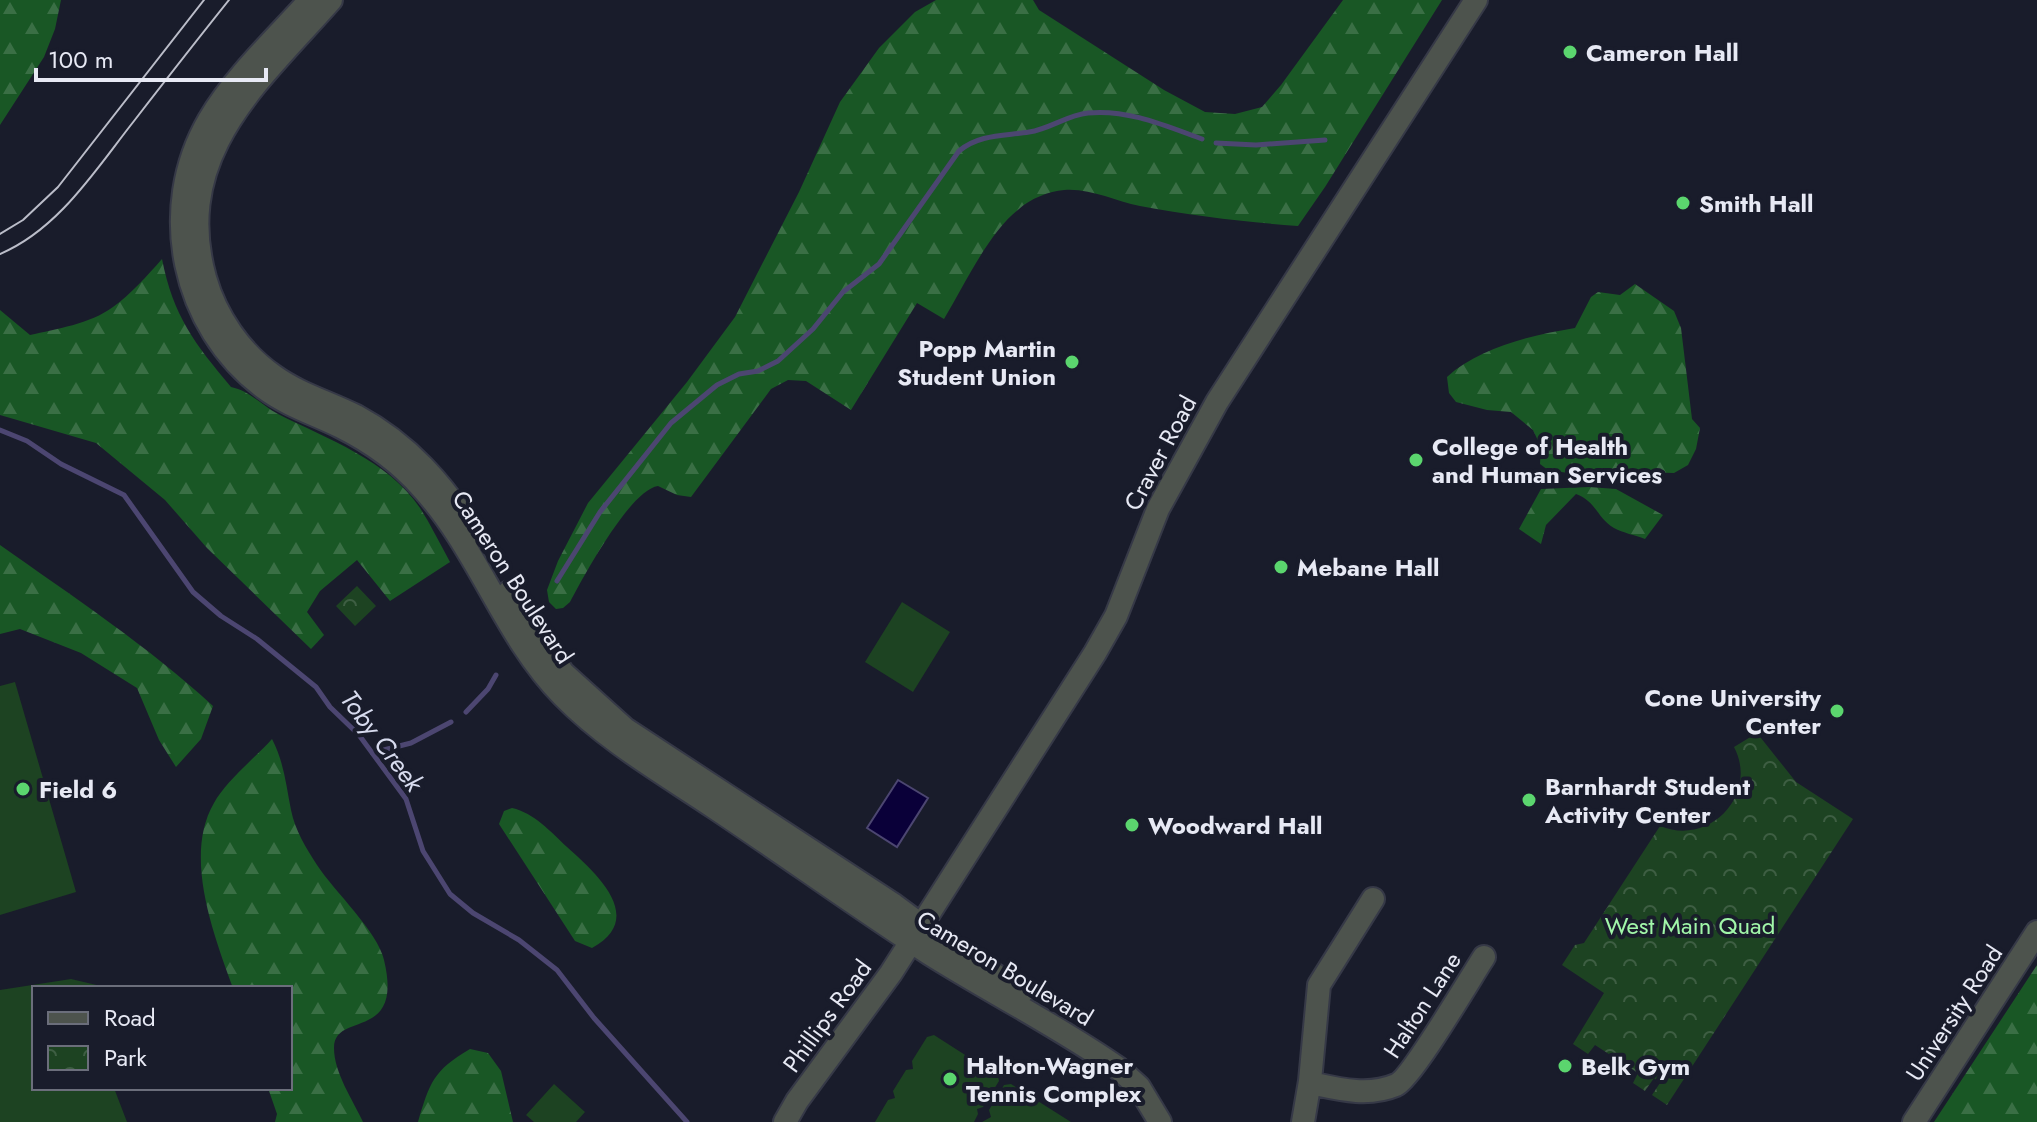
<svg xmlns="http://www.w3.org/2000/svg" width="2037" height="1122" font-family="Jost,sans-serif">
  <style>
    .forest { fill: url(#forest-firs) }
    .park { fill: url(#park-crowns) }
    .pitch { fill: #1d4322 }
    .water { fill: #0a0039; stroke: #4c4671; stroke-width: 2 }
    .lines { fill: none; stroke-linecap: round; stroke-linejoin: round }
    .stream { stroke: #4c4671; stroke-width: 5 }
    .minor-casing { stroke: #363947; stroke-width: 26 }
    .minor { stroke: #4d534d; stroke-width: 22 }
    .tram { stroke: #bbbdc9; stroke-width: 2 }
    .poi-dot { fill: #5bd56e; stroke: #191c2b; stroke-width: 3 }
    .labels { text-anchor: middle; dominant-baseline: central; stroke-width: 8; stroke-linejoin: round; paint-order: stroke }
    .poi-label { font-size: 24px; font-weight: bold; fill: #e7e9f4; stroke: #191c2b; text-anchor: start }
    .street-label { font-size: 24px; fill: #e7e9f4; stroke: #191c2b }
    .park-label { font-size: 24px; fill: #a1f6a9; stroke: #191c2b }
    .water-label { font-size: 26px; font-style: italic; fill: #d7dbee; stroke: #191c2b }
  </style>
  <defs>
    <pattern id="forest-firs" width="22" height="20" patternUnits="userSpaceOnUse" patternTransform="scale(2)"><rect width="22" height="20" fill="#195725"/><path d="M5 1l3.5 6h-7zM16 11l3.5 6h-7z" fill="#3a6f45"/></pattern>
    <pattern id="park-crowns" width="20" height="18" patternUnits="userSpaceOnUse" patternTransform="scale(2)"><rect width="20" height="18" fill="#1d4322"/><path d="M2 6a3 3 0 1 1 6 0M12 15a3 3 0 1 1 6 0" fill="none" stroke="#3e5e43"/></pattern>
  </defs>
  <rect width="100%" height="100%" fill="#191c2b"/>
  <path class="forest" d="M 0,0 L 61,0 L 55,29 L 44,57 L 0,125 Z
    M 936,0 L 1033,0 L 1039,10 L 1164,90 L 1205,112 L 1235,114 L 1262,107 L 1281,85 L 1343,0 L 1442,0 L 1325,187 L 1298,226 C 1245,222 1193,216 1140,206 C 1114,201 1091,188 1064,190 C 1049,191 1030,199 1019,209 C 988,233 964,286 944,319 L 917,303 L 851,410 L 806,381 L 788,380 L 771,389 L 691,497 L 677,495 L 658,486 C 630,490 584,576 570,602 L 563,608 L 556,609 L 549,602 L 547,590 L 558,561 L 588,503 L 687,382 L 735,317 L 799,192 L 840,102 L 879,48 L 915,12 Z
    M 162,259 C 173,316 195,344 231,387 C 250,391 261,405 278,414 C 327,439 388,460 420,508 C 431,525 440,544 450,562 L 390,601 L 357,560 L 320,591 L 307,612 L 324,635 L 311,649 L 207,548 L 165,500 L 96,443 L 0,415 L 0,310 L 30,335 C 56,329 90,324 113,307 C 131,294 147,276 162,259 Z
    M 1635,284 L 1674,311 L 1681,328 L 1692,419 L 1700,428 L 1696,449 L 1688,465 L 1674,473 L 1609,471 L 1575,474 L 1548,470 L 1540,464 L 1541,447 L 1533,430 L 1511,412 L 1487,410 L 1456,402 L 1449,393 L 1447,377 C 1480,347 1533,335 1575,328 L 1591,297 L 1598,292 L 1620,295 Z
    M 1589,487 L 1616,489 L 1663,515 L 1645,539 C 1635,535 1623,533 1614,528 C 1596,517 1597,502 1576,494 L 1546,525 L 1541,544 L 1519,529 L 1541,489 Z
    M 0,545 C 72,596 148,646 213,706 L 201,739 L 176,767 L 159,740 L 137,688 L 81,653 L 20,629 L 0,634 Z
    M 272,739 C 284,762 286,785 291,810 C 295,830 306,848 317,865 C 334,891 378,932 384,960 C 404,1043 334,1010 334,1048 C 334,1073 353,1100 363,1122 L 275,1122 L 277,1114 L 268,1088 L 290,1088 L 290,988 L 233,988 C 214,935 183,856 214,803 C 226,781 255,758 272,739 Z
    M 512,808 C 534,813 551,832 567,847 C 596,873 647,918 592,948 L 575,941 L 499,824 L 504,811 Z
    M 2037,965 L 2037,1122 L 1934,1122 Z
    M 470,1049 L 488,1053 L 501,1071 L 513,1122 L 418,1122 C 430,1082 433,1071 470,1049 Z"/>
  <path class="park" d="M 357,586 L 376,606 L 355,626 L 336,606 Z
    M 1757,733 L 1796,782 L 1853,819 L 1667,1105 L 1652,1095 L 1660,1083 L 1654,1078 L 1645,1091 L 1633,1083 L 1638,1073 L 1595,1045 L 1588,1054 L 1573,1044 L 1604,993 L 1562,965 L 1575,945 L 1584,943 L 1660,826 C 1710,847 1759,794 1734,747 Z"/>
  <path class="pitch" d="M 902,602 L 950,632 L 913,692 L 865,662 Z
    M 15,682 L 76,892 L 0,915 L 0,686 Z
    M 71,979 L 105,987 L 34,988 L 34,1088 L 114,1088 L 127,1122 L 0,1122 L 0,990 Z
    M 934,1035 L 998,1076 L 999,1081 L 983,1107 L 977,1109 L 978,1114 L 974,1122 L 875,1122 L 888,1100 L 895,1098 L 893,1091 L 906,1070 L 913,1069 L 912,1061 L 927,1037 Z
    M 554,1084 L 585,1112 L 576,1122 L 534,1122 L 526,1115 Z
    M 1011,1084 L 1071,1122 L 982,1122 L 991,1117 L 989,1110 L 1004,1085 Z"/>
  <path class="water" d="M 898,780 L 928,798 L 897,847 L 867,828 Z"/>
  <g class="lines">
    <path class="stream" d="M 1216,143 L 1256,145 L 1325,140
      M 0,430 L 27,441 L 61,464 L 124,495 L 193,592 L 221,616 L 257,639 L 316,687 L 330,707 L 359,735 L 406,799 L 423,851 L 450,894 L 473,913 L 519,940 L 557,970 L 594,1018 L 687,1122
      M 557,581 L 600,512 L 671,423 L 717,385 L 739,374 L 758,371 L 778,361 L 813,329 L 843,292 L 879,264 L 959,151 C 979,134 1005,136 1029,132 C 1050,129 1067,115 1088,113 C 1128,109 1166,126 1202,139
      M 466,712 L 488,689 L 496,675
      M 372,753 L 411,743 L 451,722"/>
    <g class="minor-casing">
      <path id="minor" d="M 310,0 C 276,38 235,76 209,120 C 157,209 182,327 264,388 C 288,406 315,414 341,427 C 371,442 400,463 422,488 C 479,550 504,636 563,696 C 607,741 663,773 715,808 C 787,856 857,907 930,954 C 992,993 1058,1026 1118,1068 L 1139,1087 L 1160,1122
        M 331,0 C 257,84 171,154 205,278 C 216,317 241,353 274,376 C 299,394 328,402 356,416 C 408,444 444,485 475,535
        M 509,592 L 563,673 L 625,729 L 894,905 L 948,945 L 1022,992
        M 1310,1083 C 1338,1089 1368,1097 1396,1085 C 1411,1079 1471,977 1484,957
        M 785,1122 L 797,1101 L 891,973 L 1095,653 L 1116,616 L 1158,509 L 1217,402 L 1476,0
        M 1303,1122 L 1310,1081 L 1319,985 L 1373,899
        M 1914,1122 L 2037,932"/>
    </g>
    <use href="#minor" class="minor"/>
    <path class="tram" d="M 0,234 L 23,220 L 58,187 L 204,0
      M 0,254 C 59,229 96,169 134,121 C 165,81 197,40 229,0"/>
  </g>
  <g class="poi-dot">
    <circle cx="1570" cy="52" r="8"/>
    <circle cx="1683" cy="203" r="8"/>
    <circle cx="1072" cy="362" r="8"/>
    <circle cx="1416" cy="460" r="8"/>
    <circle cx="1281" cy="567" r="8"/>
    <circle cx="1837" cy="711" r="8"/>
    <circle cx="23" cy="789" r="8"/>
    <circle cx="1529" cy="800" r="8"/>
    <circle cx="1132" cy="825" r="8"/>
    <circle cx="1565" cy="1066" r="8"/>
    <circle cx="950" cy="1079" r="8"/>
  </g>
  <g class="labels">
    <g class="poi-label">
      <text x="1586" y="52">Cameron Hall</text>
      <text x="1699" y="203">Smith Hall</text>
      <text x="1056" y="348" text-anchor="end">Popp Martin<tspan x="1056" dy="28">Student Union</tspan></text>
      <text x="1432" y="446">College of Health<tspan x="1432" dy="28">and Human Services</tspan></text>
      <text x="1297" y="567">Mebane Hall</text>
      <text x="1821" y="697" text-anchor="end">Cone University<tspan x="1821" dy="28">Center</tspan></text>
      <text x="1545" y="786">Barnhardt Student<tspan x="1545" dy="28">Activity Center</tspan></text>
      <text x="39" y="789">Field 6</text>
      <text x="1148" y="825">Woodward Hall</text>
      <text x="966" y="1065">Halton-Wagner<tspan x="966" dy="28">Tennis Complex</tspan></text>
      <text x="1581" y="1066">Belk Gym</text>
    </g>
    <g class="street-label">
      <text transform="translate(1160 453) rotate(-62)">Craver Road</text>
      <text transform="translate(513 577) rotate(57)">Cameron Boulevard</text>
      <text transform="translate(1005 968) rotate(31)">Cameron Boulevard</text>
      <text transform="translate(1422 1005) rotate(-57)">Halton Lane</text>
      <text transform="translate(1954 1013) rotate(-57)">University Road</text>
      <text transform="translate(827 1016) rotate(-54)">Phillips Road</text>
    </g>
    <g class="park-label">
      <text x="1690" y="925">West Main Quad</text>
    </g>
    <g class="water-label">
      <text transform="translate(382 741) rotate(53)">Toby Creek</text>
    </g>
  </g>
  <rect x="32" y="986" width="260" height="104" fill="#191c2b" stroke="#6b6e7b" stroke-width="2"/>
  <rect x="48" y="1012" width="40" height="12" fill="#4d534d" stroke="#6b6e7b" stroke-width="2"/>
  <text x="104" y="1026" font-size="24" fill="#e7e9f4">Road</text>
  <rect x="48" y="1046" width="40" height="24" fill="url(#park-crowns)" stroke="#6b6e7b" stroke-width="2"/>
  <text x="104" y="1066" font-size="24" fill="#e7e9f4">Park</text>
  <path d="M36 68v12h230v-12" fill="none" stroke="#e7e9f4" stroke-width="4"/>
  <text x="48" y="68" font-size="24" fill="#e7e9f4" stroke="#191c2b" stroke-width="6" paint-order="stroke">100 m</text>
</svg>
